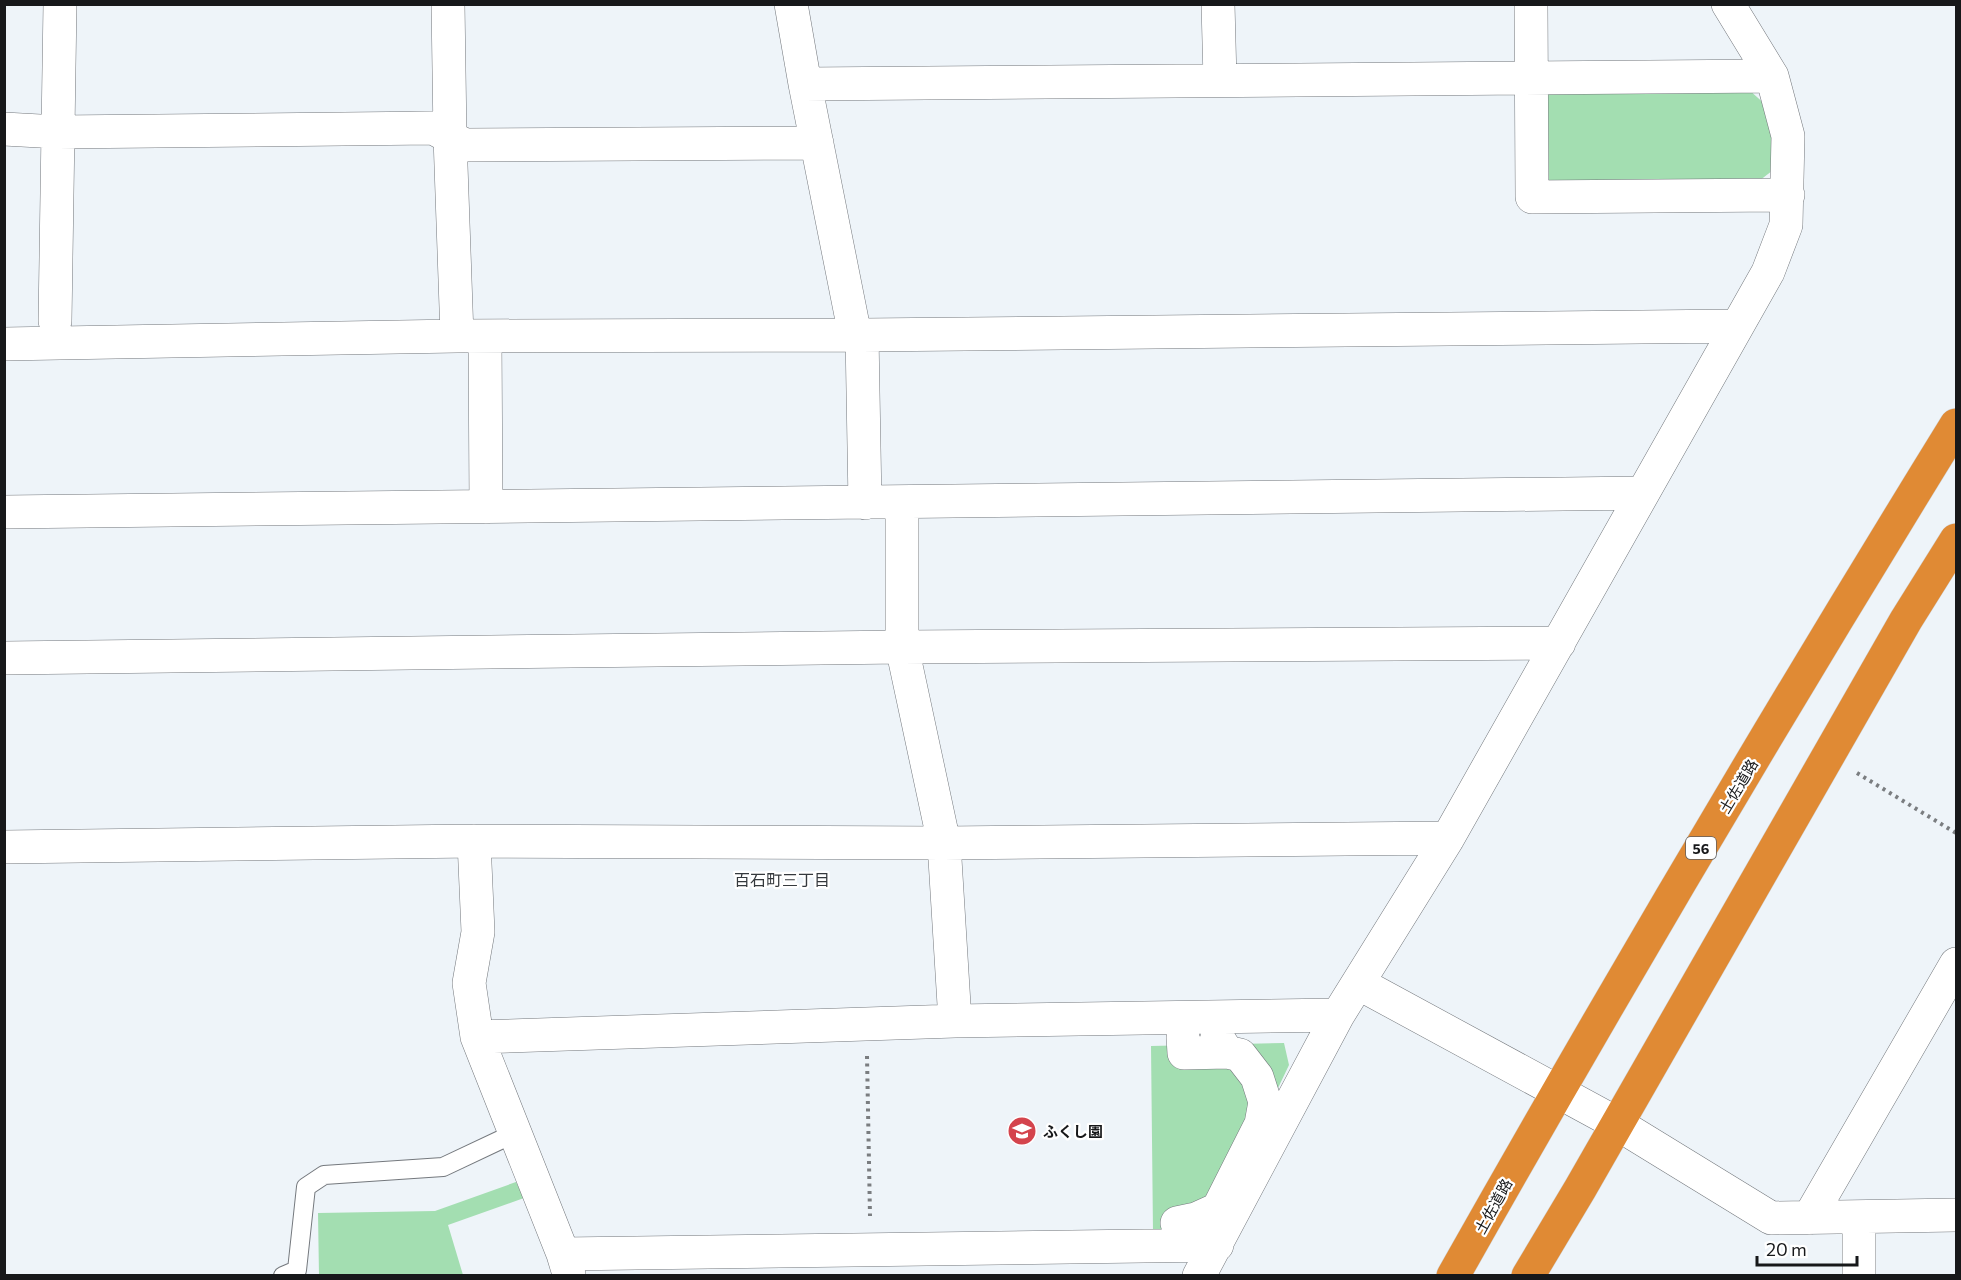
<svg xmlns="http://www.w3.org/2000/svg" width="1961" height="1280" font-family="Commissioner,'Noto Sans JP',sans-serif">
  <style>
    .green { fill: #a3deb1 }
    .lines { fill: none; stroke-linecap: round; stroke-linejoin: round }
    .lane-casing { stroke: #74787d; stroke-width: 20 }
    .street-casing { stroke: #74787d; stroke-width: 34 }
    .highway-casing { stroke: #d1d1d1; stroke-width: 34 }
    .path { stroke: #7a7d80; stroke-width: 4; stroke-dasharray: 3 4.5; stroke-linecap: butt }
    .lane { stroke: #fff; stroke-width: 18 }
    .street { stroke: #fff; stroke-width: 33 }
    .highway { stroke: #e08a34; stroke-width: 33 }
    .labels { text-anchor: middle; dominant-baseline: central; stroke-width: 4.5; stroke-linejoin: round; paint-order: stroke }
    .shield { fill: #fff; stroke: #5d5d5f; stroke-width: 1.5 }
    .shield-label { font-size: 14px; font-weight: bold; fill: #17181a }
    .street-label { font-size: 15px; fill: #17181a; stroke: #fff }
    .poi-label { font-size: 15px; font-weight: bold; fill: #17181a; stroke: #fff; text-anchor: start }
    .neighbourhood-label { font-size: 16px; fill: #35393d; stroke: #fff }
  </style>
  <rect width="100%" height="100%" fill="#eef4f9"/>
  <path class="green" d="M 1544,85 L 1748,89 L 1767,106 L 1777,167 L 1759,181 L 1547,183 Z
    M 1284,1043 L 1289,1065 L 1261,1124 L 1212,1220 L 1153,1233 L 1151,1046 Z
    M 516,1182 L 524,1198 L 448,1225 L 463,1275 L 319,1275 L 318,1213 L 435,1211 Z"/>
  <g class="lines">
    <g class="lane-casing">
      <path id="lane" d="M 283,1276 L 297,1270 L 306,1187 L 324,1175 L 443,1167 L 515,1133"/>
    </g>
    <g class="street-casing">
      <path id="street" d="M 448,4 L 450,137 L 457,336
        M 791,4 L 805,84 L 855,335
        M 1218,4 L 1220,80
        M 1531,4 L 1532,197 L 1788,195
        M 805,84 L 1772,76
        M 4,129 L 58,132 L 433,128 L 465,145 L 817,143
        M 55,321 L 60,4
        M 862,335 L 865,503
        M 485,336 L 486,507
        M 4,344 L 457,336 L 862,335 L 1736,326
        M 902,502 L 902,647 L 944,843 L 955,1021
        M 4,512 L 1643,493
        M 4,658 L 902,647 L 1559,643
        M 474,841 L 478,932 L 469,983 L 477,1037 L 563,1254 L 569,1274
        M 4,847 L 474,841 L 944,843 L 1448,838
        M 1358,983 L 1616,1123 L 1771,1218 L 1956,1215
        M 477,1037 L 955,1021 L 1338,1015
        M 1183,1037 L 1184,1053 L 1227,1052
        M 1859,1217 L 1859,1276
        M 1809,1218 L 1956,964
        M 1177,1223 L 1196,1219 L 1218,1209 L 1261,1124 L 1265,1102 L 1257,1077 L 1240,1055 L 1227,1052 L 1217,1037
        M 563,1254 L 1217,1245
        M 1199,1276 L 1338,1015 L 1448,838 L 1768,272 L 1786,225 L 1788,136 L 1772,76 L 1728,4"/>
    </g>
    <g class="highway-casing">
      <path id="highway" d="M 1453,1276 C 1615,989 1783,705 1956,425
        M 1528,1276 L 1580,1189 L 1906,620 L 1956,540"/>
    </g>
    <path class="path" d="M 1857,773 L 1956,833
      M 867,1056 L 870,1216"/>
    <use href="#lane" class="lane"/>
    <use href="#street" class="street"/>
    <use href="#highway" class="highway"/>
  </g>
  <defs>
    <g id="school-disc" transform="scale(1.5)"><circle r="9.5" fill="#d4444d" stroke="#fff"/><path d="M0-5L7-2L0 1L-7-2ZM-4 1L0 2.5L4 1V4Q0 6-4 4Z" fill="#fff"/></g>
  </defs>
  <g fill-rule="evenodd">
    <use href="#school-disc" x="1022" y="1131"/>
  </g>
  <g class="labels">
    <rect class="shield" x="1686" y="837" width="30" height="22" rx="4.5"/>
    <g class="shield-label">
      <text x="1701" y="848">56</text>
    </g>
    <g class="street-label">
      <text transform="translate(1738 786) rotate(-59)">土佐道路</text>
      <text transform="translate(1493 1206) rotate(-61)">土佐道路</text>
    </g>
    <g class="poi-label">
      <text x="1043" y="1131">ふくし園</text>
    </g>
    <g class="neighbourhood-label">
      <text x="782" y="879">百石町三丁目</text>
    </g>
  </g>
  <rect width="1961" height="1280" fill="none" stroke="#17181a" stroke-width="12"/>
  <path d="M1757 1256v9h100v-9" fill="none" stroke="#17181a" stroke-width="3"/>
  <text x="1766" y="1256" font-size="18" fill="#17181a" stroke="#ffffff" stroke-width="4.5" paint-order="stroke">20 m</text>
</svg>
